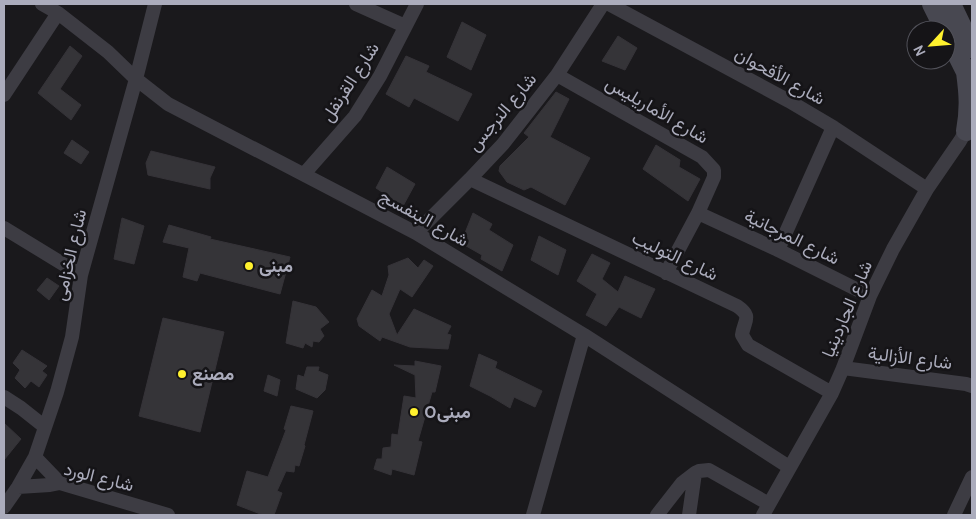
<svg xmlns="http://www.w3.org/2000/svg" width="976" height="519" font-family="Cabin,Vazirmatn,sans-serif">
  <style>
    .building { fill: #353438; stroke: #353338 }
    .lines { fill: none; stroke-linecap: round; stroke-linejoin: round }
    .minor { stroke: #3d3c43; stroke-width: 14 }
    .secondary { stroke: #484851; stroke-width: 20 }
    .poi-dot { fill: #fff12e; stroke: #151417; stroke-width: 2 }
    .labels { text-anchor: middle; dominant-baseline: central; stroke-width: 5; stroke-linejoin: round; paint-order: stroke }
    .street-label { font-size: 18px; fill: #abacbc; stroke: #151417 }
    .poi-label { font-size: 18px; font-weight: bold; fill: #abacbc; stroke: #151417; text-anchor: start }
  </style>
  <rect width="100%" height="100%" fill="#1a191c"/>
  <path class="building" d="M 462,22 L 486,35 L 471,70 L 447,57 Z
    M 618,36 L 637,48 L 625,70 L 602,61 Z
    M 70,46 L 82,56 L 60,89 L 81,105 L 71,120 L 38,93 Z
    M 406,56 L 429,66 L 426,72 L 472,94 L 458,121 L 414,98 L 409,107 L 386,94 Z
    M 556,92 L 569,99 L 550,137 L 590,158 L 565,205 L 531,187 L 524,190 L 507,182 L 499,171 L 500,166 L 529,137 L 524,133 Z
    M 72,140 L 89,152 L 81,164 L 64,153 Z
    M 656,145 L 680,160 L 679,167 L 700,179 L 688,201 L 643,169 Z
    M 151,151 L 215,167 L 210,178 L 210,189 L 148,175 L 146,163 Z
    M 387,167 L 415,184 L 403,206 L 376,188 Z
    M 473,213 L 492,224 L 489,230 L 513,245 L 502,271 L 481,259 L 482,255 L 461,243 Z
    M 122,218 L 144,226 L 134,264 L 114,259 Z
    M 169,225 L 211,237 L 210,239 L 290,257 L 280,294 L 200,273 L 197,281 L 183,277 L 189,248 L 163,242 Z
    M 539,236 L 566,250 L 558,275 L 531,260 Z
    M 592,254 L 610,263 L 602,279 L 618,292 L 625,276 L 655,289 L 641,318 L 619,307 L 606,326 L 586,315 L 597,294 L 577,281 Z
    M 408,258 L 418,268 L 424,260 L 433,266 L 412,297 L 400,289 L 389,314 L 397,335 L 414,309 L 451,326 L 447,334 L 451,335 L 448,349 L 410,347 L 382,337 L 380,341 L 359,326 L 357,319 L 372,290 L 382,296 L 389,275 L 388,266 Z
    M 47,278 L 59,286 L 49,300 L 37,290 Z
    M 293,301 L 316,307 L 329,322 L 320,329 L 324,336 L 319,342 L 313,341 L 312,347 L 305,343 L 303,348 L 286,343 Z
    M 163,318 L 224,332 L 200,432 L 139,416 Z
    M 22,350 L 47,366 L 42,371 L 47,375 L 39,387 L 31,381 L 25,388 L 15,378 L 20,370 L 13,363 Z
    M 479,354 L 497,362 L 495,368 L 542,391 L 535,407 L 514,397 L 510,408 L 490,396 L 470,386 Z
    M 415,361 L 441,366 L 435,392 L 432,392 L 418,441 L 422,442 L 414,475 L 392,469 L 391,475 L 374,469 L 377,459 L 382,459 L 383,448 L 391,447 L 392,434 L 398,435 L 404,396 L 416,398 L 415,375 L 394,365 L 415,366 Z
    M 307,367 L 319,367 L 318,371 L 328,375 L 325,390 L 317,398 L 296,389 L 298,375 L 304,377 Z
    M 268,375 L 280,380 L 277,396 L 264,391 Z
    M 291,406 L 313,411 L 304,445 L 305,446 L 299,466 L 295,465 L 294,472 L 286,471 L 277,491 L 282,493 L 274,515 L 263,515 L 237,505 L 247,471 L 268,477 L 286,430 L 284,429 Z
    M 4,423 L 21,439 L 4,460 Z"/>
  <g class="lines">
    <path class="minor" d="M 42,4 L 58,13 L 108,52 L 136,79 L 168,104 L 416,233 L 584,335 L 789,467
      M 356,4 L 405,26
      M 609,4 L 789,101 L 833,127 L 927,189
      M 557,75 L 702,157 L 714,170 L 714,177 L 698,213 L 666,273
      M 4,95 L 58,13
      M 304,174 L 355,116 L 380,76 L 417,4
      M 470,179 L 737,306 C 753,317 744,320 742,335 L 748,345 L 832,393
      M 698,213 L 778,250 L 870,296
      M 4,228 L 81,275
      M 416,233 L 470,179 L 503,144 L 557,75 L 603,4
      M 778,250 L 833,127
      M 843,368 L 966,384 L 972,386
      M 4,397 L 21,408 L 45,427
      M 35,457 L 60,483
      M 18,487 L 50,485 L 60,483 L 168,515
      M 4,507 L 18,487 L 35,457 L 57,392 L 72,337 L 81,275 L 136,79 L 155,4
      M 533,515 L 584,335
      M 657,515 L 682,483 L 695,473
      M 689,515 L 695,473 L 699,471 L 709,470 L 769,504
      M 763,515 L 832,393 L 843,368 L 870,296 L 893,249 L 927,189 L 960,141 L 970,124
      M 954,515 L 972,477"/>
    <path class="secondary" d="M 932,4 L 945,30
      M 951,4 L 972,48
      M 946,32 L 972,84
      M 966,72 C 969,95 970,108 966,131"/>
  </g>
  <g class="poi-dot">
    <circle cx="249" cy="266" r="5"/>
    <circle cx="182" cy="374" r="5"/>
    <circle cx="414" cy="412" r="5"/>
  </g>
  <g class="labels">
    <g class="street-label">
      <text transform="translate(780 76) rotate(29)">شارع الأقحوان</text>
      <text transform="translate(350 82) rotate(-57)">شارع القرنفل</text>
      <text transform="translate(657 110) rotate(30)">شارع الأماريليس</text>
      <text transform="translate(502 112) rotate(-50)">شارع النرجس</text>
      <text transform="translate(424 218) rotate(29)">شارع البنفسج</text>
      <text transform="translate(792 237) rotate(26)">شارع المرجانية</text>
      <text transform="translate(70 255) rotate(-77)">شارع الخزامى</text>
      <text transform="translate(675 256) rotate(25)">شارع التوليب</text>
      <text transform="translate(847 309) rotate(-67)">شارع الجاردينيا</text>
      <text transform="translate(910 358) rotate(7)">شارع الأزالية</text>
      <text transform="translate(99 477) rotate(14)">شارع الورد</text>
    </g>
    <g class="poi-label">
      <text x="259" y="266">مبنى</text>
      <text x="192" y="374">مصنع</text>
      <text x="424" y="412">مبنى0</text>
    </g>
  </g>
  <rect width="976" height="519" fill="none" stroke="#abacbc" stroke-width="10"/>
  <g transform="translate(931 45) rotate(244)"><circle r="24" fill="#151417" stroke="#515159"/>
  <path d="M0-4L9 19L0 12L-9 19Z" fill="#fff12e"/>
  <text y="-8" font-size="14" font-weight="bold" text-anchor="middle" fill="#abacbc">N</text>
  </g>
</svg>
